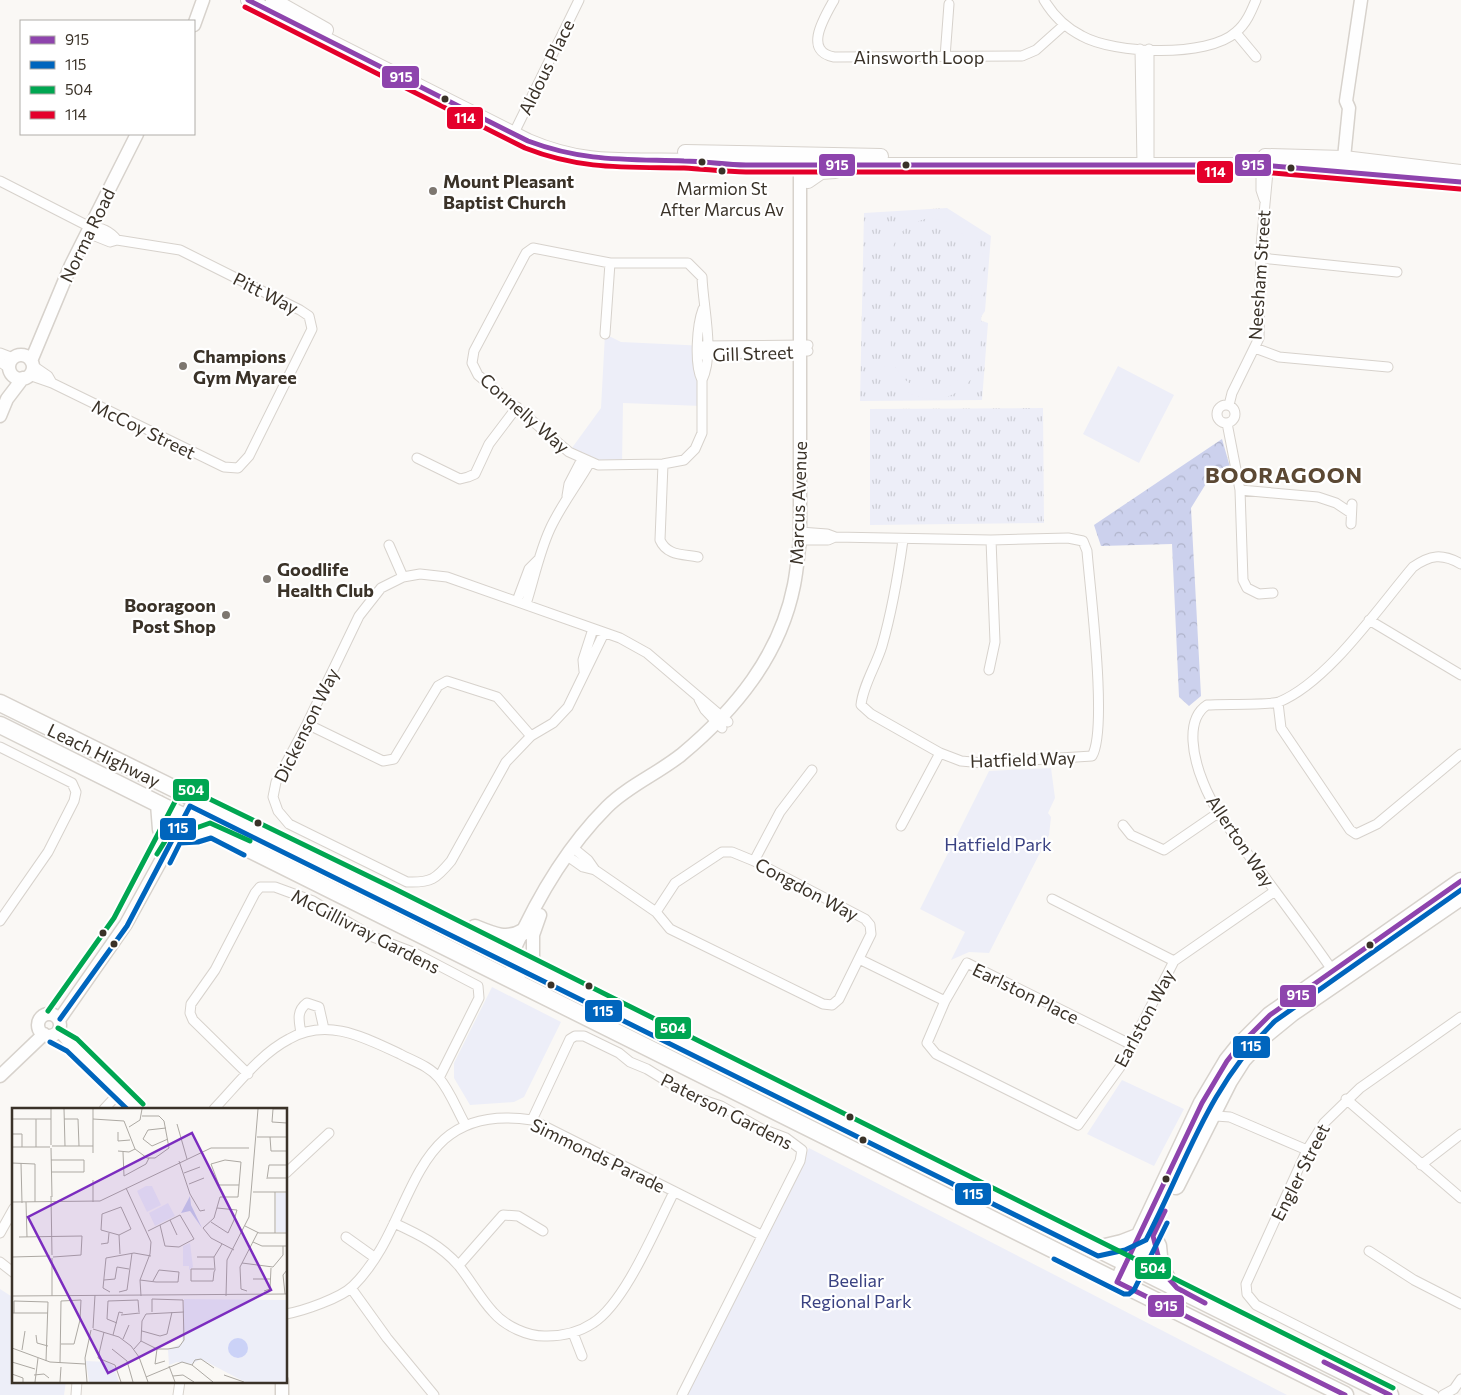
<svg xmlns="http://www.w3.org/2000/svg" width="1461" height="1395" font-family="Commissioner,sans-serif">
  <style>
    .grass { fill: url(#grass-tufts) }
    .forest { fill: url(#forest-crowns) }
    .green { fill: #edeef8; fill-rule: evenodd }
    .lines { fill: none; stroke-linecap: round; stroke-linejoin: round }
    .street-casing { stroke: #d7d2cc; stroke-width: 11 }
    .secondary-casing { stroke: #d7d2cc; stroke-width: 15 }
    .primary-casing { stroke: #d7d2cc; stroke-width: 16 }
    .highway-casing { stroke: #d7d2cc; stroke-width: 19 }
    .street { stroke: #fefefe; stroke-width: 9 }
    .secondary { stroke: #fefefe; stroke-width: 12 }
    .primary { stroke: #fefefe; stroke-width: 14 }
    .highway { stroke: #fefefe; stroke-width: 16 }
    .bus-1-casing { stroke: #fff; stroke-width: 9 }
    .bus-2-casing { stroke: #fff; stroke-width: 9 }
    .bus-3-casing { stroke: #fff; stroke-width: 9 }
    .bus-4-casing { stroke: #fff; stroke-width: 9 }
    .bus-1 { stroke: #8e44ad; stroke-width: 5 }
    .bus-2 { stroke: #0065bd; stroke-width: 5 }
    .bus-3 { stroke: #00a651; stroke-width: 5 }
    .bus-4 { stroke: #e4002b; stroke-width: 5 }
    .bus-dot { fill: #3a3228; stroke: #fff; stroke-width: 2 }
    .poi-dot { fill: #7d7770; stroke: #fff; stroke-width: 2 }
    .labels { text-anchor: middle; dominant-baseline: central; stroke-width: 4.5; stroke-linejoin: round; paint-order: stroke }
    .bus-label { font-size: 17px; fill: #3a3228; stroke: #fff }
    .street-label { font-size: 18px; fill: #3a3228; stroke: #fff }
    .poi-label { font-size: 18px; font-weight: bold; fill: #3a3228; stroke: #fff; text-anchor: start }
    .park-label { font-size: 18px; fill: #3a4282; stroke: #fff }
    .district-label { font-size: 22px; font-weight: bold; letter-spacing: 1px; fill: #5b4833; stroke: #fff }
    .inset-road { fill: none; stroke: #ada9a3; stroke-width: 1 }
    .view { fill: #7b2cbf; fill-opacity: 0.15; stroke: #7b2cbf; stroke-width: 2.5 }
    .inset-edge { fill: none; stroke: #3a3228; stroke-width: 2.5 }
    .line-badge { stroke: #fff; stroke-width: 2 }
    .badge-label { font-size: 14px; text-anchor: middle; font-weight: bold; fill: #fff }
  </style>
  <defs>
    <pattern id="grass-tufts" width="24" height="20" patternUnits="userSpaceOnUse" patternTransform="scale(1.25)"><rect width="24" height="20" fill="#edeef8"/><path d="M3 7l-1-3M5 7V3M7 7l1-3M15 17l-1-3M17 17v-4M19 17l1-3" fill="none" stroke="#cccdd5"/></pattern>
    <pattern id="forest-crowns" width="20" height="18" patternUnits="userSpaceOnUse" patternTransform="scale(1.25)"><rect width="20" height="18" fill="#ccd1ed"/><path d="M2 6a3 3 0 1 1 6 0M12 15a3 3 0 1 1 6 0" fill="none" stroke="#b0b4cb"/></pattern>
  </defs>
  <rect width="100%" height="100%" fill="#faf8f5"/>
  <path class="grass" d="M 947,208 L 991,236 L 985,311 L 979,320 L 988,323 L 982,400 L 860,401 L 864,213 Z
    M 1043,408 L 1044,523 L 870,525 L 870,409 Z"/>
  <path class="forest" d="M 1222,439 L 1230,467 L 1215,469 L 1191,508 L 1201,696 L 1189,706 L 1179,697 L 1172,544 L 1101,546 L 1094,525 Z"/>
  <path class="green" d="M 933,210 C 961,212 980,231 983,259 L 980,363 C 973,380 961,394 942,398 C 916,403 890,387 883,361 C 880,351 882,338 882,327 C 882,304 882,281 882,258 C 885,230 904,212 933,210 ZM 925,219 C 950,217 969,232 972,258 L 970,362 C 955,403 900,397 891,355 C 891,331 886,261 895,242 C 901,229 912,223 925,219 Z
    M 605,334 L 621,342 L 707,346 L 702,406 L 623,403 L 622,465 L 598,465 L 569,452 L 601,408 Z
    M 1118,366 L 1174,395 L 1139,463 L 1083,434 Z
    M 1051,768 L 1055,798 L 1048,813 L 1051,817 L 1049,835 L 989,953 L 969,952 L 951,960 L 965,932 L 920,909 L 989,771 Z
    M 492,987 L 561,1022 L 524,1097 L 514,1102 L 470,1105 L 454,1078 L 454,1063 Z
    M 1122,1080 L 1184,1109 L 1154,1166 L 1087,1134 Z
    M 809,1148 L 1287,1395 L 687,1395 Z
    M 0,1289 L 14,1298 L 14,1381 L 66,1381 L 64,1395 L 0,1395 Z"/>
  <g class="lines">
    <g class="street-casing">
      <path id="street" d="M 834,0 C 824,18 803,51 834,57 L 1022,56 L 1036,50 L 1064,25
        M 1044,0 C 1053,15 1066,28 1082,36 C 1114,54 1208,58 1236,32 C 1246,24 1251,12 1256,0
        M 1236,33 L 1256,57
        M 1140,49 L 1142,164
        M 1149,49 L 1149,164
        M 945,57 L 949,4
        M 514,133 L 579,0
        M 1261,162 L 1261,190 L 1264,199
        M 0,181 L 90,227 C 102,227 110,231 117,240
        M 533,248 L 610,263 L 688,263 L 702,277 C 703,307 715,353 702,380 L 702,433 L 695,449 L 684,460 L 663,464 L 598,465 L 569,452 L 478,375 L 472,363 L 474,351 L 526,253 Z
        M 1261,258 L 1397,272
        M 605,334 L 610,263
        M 698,346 L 808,345
        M 1255,348 L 1279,357 L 1388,367
        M 0,353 L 13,358
        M 698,355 L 808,351
        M 0,362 L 9,368
        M 32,365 L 48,376 L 52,383
        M 29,375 L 52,383 L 224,467 L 238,468 L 249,456 L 312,329 L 309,316 L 300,310 L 180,250 L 117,240 L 110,242 L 95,236 L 90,227
        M 702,380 C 694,364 697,325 703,309
        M1217 414a9 9 0 1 1 18 0a9 9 0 1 1-18 0Z
        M 1229,405 L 1232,393 L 1259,338 L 1261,246 L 1269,161
        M 1227,423 L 1240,490 L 1243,580 L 1247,588 L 1259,594 L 1273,593
        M 417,458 L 460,479 L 468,477 L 475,474 L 489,444 L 517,407
        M 663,464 L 660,540 C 667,556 683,554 698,557
        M 1240,490 L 1318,497 L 1336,503 L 1351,513
        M 567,496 L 569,484 L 582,459
        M 1351,524 L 1352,504
        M 800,532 L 827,534 L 835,537 L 991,540 L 1068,538 L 1083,541 L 1087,551 C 1090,590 1108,729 1092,756 L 983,763 L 961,761 L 940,753 L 871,714 L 861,705 C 863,685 876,666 882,646 C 892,611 898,576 903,540
        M 800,540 L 828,540 L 835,537
        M 389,545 L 403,577
        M 517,601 L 529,569 L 538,560
        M 526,604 C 534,579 539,553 550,529 C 561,505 577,485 590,462
        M 1369,620 L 1461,675
        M 604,633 L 568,707 L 553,723 L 531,736 L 506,762 L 451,861 C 436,879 431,883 407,882 L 289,824 L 278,811 L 273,797 L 276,782 L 307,724 L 359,616 L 381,588 L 403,577 L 420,574 L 447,577 L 620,638 L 647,653 L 728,722
        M 989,670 L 995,642 L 991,540
        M 584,671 L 583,660 L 593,629
        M 699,699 L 705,710 L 722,728
        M 1278,703 L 1281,728 L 1350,830 L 1356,834 L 1377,824 L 1461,754
        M 307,724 L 383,761 L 394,759 L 438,686 L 447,681 L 497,697 L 531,736
        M 0,747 L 72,783 L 76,792 L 74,801 L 48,852 L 0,921
        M 1123,825 L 1131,835 L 1164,850 L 1218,813
        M 901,826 L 940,753
        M 572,847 L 588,860 L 595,870 L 656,912 L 670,929 L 823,1004 L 832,1005 L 839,999 L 871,934 L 870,925 L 865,919 L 754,861 L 732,852 L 722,852 L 675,883 L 656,912
        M 566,855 L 583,867 L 595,870
        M 754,861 L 780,812 L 812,770
        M 1052,899 L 1174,961
        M 859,959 L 945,1001
        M 1335,974 C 1307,933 1277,894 1247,853 C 1231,831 1213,808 1203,782 C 1194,760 1184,720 1207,705 C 1220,704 1271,705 1279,702 C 1328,682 1378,608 1413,567 C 1430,555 1442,553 1461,564
        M 301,1033 C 299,1021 296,1011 307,1003 L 319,1007 L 324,1029
        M 1132,1045 L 967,963 L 945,1001 L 927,1043 L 936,1054 L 1078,1125 L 1120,1067 L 1174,961 L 1275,891
        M 248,1074 L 193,1020 L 190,1013 L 191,1004 L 215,970 L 255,893 L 260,887 L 275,887 L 313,901 L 373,937 L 415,953 L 478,986 L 479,998 L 439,1078
        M 1346,1099 L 1461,1198
        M 104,1109 L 120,1092
        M 214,1109 C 237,1085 260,1054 289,1039 C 328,1017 365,1038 400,1054 C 413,1061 429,1066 439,1078 C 450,1091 457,1110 465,1124
        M 532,1120 L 570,1039 L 575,1036 L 584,1036 L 619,1053 L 630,1062 L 647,1069 L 691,1096 L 721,1106 L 760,1128 L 786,1138 L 802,1150 L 800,1161 L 682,1395
        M 1210,1120 L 1216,1116 L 1230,1117 L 1307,1150
        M 1421,1165 L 1461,1134
        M 286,1173 L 329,1133
        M 394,1223 C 418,1234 441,1245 459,1266 C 471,1281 480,1298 493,1312 C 505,1326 528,1337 547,1336 C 564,1336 578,1333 593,1323 C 625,1303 656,1227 674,1192
        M 0,1233 L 14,1208
        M 346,1237 L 374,1257
        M 1369,1251 L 1414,1280 L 1461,1304
        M 0,1262 L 14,1273
        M 459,1265 L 503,1215 L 518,1216 L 543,1231
        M 351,1288 L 387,1338 L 434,1395
        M 286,1314 C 303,1311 341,1298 353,1286 C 419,1221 405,1100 532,1120 L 761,1235
        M 573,1333 L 582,1356
        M 76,1395 L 77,1381
        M 178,1395 L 180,1381
        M 1434,1395 L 1256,1305 L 1247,1294 L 1246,1284 L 1307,1150 L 1324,1123 L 1360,1088 L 1461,1017
        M 1443,1395 L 1454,1389 L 1461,1379"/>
    </g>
    <g class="secondary-casing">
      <path id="secondary" d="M 194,25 L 203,0
        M 1343,168 L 1349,108 L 1346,101 L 1361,0
        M9 367a12 12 0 1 1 24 0a12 12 0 1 1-24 0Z
        M 31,361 L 71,265 L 137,134
        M 0,416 L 7,399 L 23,378
        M 533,967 L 533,935 L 540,915
        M 522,985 L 511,964 L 514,950 C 537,898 567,847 607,807 C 628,786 657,774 681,755 C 735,710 780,656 794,585 C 797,570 798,555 800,540 L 800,156
        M38 1025a11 11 0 1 1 22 0a11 11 0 1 1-22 0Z
        M 59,1020 L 126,924 L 195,799
        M 59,1030 L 72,1045 L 138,1109
        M 0,1076 L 44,1034
        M 282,1381 L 282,1395"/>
    </g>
    <g class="primary-casing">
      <path id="primary" d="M 248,0 L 528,141 C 591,168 631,158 695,161 C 712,162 729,165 746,165 L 1261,165 L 1461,182
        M 273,0 L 326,30
        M 685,152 L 881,156
        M 1265,156 L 1344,158 L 1461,172
        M 808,181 L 821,172 L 835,171"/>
    </g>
    <g class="highway-casing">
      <path id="highway" d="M 0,703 L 390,895 L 1390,1395
        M 0,725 L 1345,1395
        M 159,804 L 161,829 L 165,839
        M 176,836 L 197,835 L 211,830
        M 475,928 C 492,935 507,942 523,932
        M 1176,1186 L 1229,1081 L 1243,1059 L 1265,1035 L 1292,1013 L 1461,897
        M 1153,1236 L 1158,1246 L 1160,1266 L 1171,1286
        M 1097,1249 L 1122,1243 L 1140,1236
        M 1122,1273 L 1202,1103 L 1227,1061 L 1239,1046 L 1270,1015 L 1461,881
        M 1132,1278 L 1154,1233"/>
    </g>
    <use href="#street" class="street"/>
    <use href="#secondary" class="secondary"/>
    <use href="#primary" class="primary"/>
    <use href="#highway" class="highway"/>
    <g class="bus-1-casing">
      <path id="bus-1" d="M 248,0 L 528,141 C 584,162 626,159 684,161 C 705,161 725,165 746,165 L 1261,165 L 1461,182
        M 1165,1211 L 1153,1236 L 1162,1271 L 1177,1288 L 1205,1303
        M 1324,1362 L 1390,1395
        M 1345,1395 L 1117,1282 L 1202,1103 L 1227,1061 L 1239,1046 L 1270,1015 L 1461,881"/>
    </g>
    <g class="bus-2-casing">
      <path id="bus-2" d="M 170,863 L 180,843 L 198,842 L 211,838 L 244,855
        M 60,1019 L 127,926 L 190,806 L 1098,1256 L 1125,1250 L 1146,1240 C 1188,1159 1207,1088 1275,1021 L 1461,890
        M 50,1042 L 67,1051 L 127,1109
        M 1054,1259 L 1124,1294 L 1129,1294 L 1134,1290 L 1167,1223"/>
    </g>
    <g class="bus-3-casing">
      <path id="bus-3" d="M 157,854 L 172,830 L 196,828 L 210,823 L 250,841
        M 48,1011 L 114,918 L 180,792 L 189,789 L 393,888 L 1393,1388
        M 58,1028 L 77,1039 L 143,1104"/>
    </g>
    <g class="bus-4-casing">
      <path id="bus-4" d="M 245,7 L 525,148 C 581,170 625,167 684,168 C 705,169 725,172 746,172 L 1261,172 L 1460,189"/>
    </g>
    <use href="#bus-1" class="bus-1"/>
    <use href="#bus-2" class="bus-2"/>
    <use href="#bus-3" class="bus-3"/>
    <use href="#bus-4" class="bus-4"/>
  </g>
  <g class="bus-dot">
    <circle cx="445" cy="99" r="4.5"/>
    <circle cx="702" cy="162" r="4.5"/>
    <circle cx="906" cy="165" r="4.5"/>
    <circle cx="1291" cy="168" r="4.5"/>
    <circle cx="722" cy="171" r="4.5"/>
    <circle cx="258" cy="823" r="4.5"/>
    <circle cx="103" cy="933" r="4.5"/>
    <circle cx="114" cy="944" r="4.5"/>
    <circle cx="1370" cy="945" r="4.5"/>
    <circle cx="551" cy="985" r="4.5"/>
    <circle cx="589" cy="986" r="4.5"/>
    <circle cx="850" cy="1117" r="4.5"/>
    <circle cx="863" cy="1140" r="4.5"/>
    <circle cx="1166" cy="1179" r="4.5"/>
  </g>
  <g class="poi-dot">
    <circle cx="433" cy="191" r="5"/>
    <circle cx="183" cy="366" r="5"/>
    <circle cx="267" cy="579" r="5"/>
    <circle cx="226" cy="615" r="5"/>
  </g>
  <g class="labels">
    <g class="bus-label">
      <text x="722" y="188">Marmion St<tspan x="722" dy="21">After Marcus Av</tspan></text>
    </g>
    <g class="street-label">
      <text x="919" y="57">Ainsworth Loop</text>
      <text transform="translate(546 67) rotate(-64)">Aldous Place</text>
      <text transform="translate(87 235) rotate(-64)">Norma Road</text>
      <text transform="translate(1259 275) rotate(-86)">Neesham Street</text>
      <text transform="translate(266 293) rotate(27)">Pitt Way</text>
      <text transform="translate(753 353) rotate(-2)">Gill Street</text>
      <text transform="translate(525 413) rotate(41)">Connelly Way</text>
      <text transform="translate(144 429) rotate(26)">McCoy Street</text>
      <text transform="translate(798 503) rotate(-88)">Marcus Avenue</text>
      <text transform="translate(306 725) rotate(-64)">Dickenson Way</text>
      <text transform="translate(104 755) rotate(26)">Leach Highway</text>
      <text transform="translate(1023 759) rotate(-2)">Hatfield Way</text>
      <text transform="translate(1241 841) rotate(56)">Allerton Way</text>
      <text transform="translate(807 889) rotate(28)">Congdon Way</text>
      <text transform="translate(366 931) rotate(27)">McGillivray Gardens</text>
      <text transform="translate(1026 993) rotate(26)">Earlston Place</text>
      <text transform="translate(1144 1018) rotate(-62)">Earlston Way</text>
      <text transform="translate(727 1111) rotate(27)">Paterson Gardens</text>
      <text transform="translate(598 1155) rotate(26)">Simmonds Parade</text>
      <text transform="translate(1300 1172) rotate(-63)">Engler Street</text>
    </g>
    <g class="poi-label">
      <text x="443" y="181">Mount Pleasant<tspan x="443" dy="21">Baptist Church</tspan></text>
      <text x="193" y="356">Champions<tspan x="193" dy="21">Gym Myaree</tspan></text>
      <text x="277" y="569">Goodlife<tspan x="277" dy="21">Health Club</tspan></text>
      <text x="216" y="605" text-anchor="end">Booragoon<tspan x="216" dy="21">Post Shop</tspan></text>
    </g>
    <g class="park-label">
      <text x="998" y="844">Hatfield Park</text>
      <text x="856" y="1280">Beeliar<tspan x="856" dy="21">Regional Park</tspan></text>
    </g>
    <g class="district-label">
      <text x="1284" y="474">BOORAGOON</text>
    </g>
  </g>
  <g transform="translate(12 1108)">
    <rect width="275" height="275" fill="#faf8f5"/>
    <path d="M 134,78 L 140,78 L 149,97 L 135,104 L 125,83 ZM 156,95 L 163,108 L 143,118 L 137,105 Z" fill="#edeef8"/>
    <path d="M 178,88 L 179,97 L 190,120 L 178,103 L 169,105 Z" fill="#ccd1ed"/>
    <path d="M 264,85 L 275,85 L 275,124 L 264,124 ZM 178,135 L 181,159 L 177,162 L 177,158 L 171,158 L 171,138 ZM 172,191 L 275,192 L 275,274 L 233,274 L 189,251 L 180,256 L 165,254 L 157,257 L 156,242 L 170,235 ZM 74,253 L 96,254 L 102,259 L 107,274 L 77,274 Z" fill="#edeef8"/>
    <path d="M216 240a10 10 0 1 1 20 0a10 10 0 1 1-20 0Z" fill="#cbd2f7"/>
    <path class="inset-road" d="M 39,1 L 39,37M 52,1 L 53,38M 81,1 L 81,45M 275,1 L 261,1 L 260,14 L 275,15M 0,11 L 39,11M 24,11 L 24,39M 52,11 L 66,11 L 67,38M 81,11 L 112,13 L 123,41 L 135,50 L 143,50 L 157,40 L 152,13 L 147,8 L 130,8M 165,16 L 175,51M 117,19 L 128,12 L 130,1M 154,20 L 136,22 L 131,31 L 140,38 L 156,31M 106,24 L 106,33 L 118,32M 0,26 L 10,26 L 10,39M 245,29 L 275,29M 258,29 L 259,43 L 275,43M 40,38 L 81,38M 0,39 L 38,39M 39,40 L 40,89M 106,43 L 117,44 L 123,41M 111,44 L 112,68 L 134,56 L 137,50M 39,52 L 72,52 L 72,64 L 39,64M 167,53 L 178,86 L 188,103 L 193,102M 0,55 L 23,56 L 23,94M 9,55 L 10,95M 172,65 L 188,59M 256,70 L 275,70M 255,71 L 257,57 L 275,57M 81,72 L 81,94M 177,76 L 192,70M 114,80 L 139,134 L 138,146 L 128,172 L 129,188M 241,84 L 275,84M 263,84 L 263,125M 39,88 L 40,147M 0,94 L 88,93 L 199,40 L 237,40M 14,94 L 15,129M 109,99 L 119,121 L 107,127 L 89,122 L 90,106 ZM 158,112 L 165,127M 199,114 L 216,125 L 222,112 L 225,102 L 205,100M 233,118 L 247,125 L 275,125M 136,123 L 168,107 L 182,131 L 167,139 L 153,138 L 148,117M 107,127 L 108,146M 7,129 L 70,128 L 69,147 L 41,149M 241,134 L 250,138 L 275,138M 89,136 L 96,135 L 97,125M 222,142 L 199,130 L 191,120 L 202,110 L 208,89 L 226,89 L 229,54 L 213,52 L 199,56 L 207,77 L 227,77M 0,149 L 38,148M 185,149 L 202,149M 230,155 L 261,159 L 271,147 L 271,138M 202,161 L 179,161 L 179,173 L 201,173 L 202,164 L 203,162 L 202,149 L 210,136M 241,171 L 259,171M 92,172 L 103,171 L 105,159 L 117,161M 128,172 L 144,174 L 166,174 L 167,164 L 147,162 L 141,173M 235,183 L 229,181 L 228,159 L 246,124M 252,183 L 258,181 L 259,160M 98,184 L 91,180 L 94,150 L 122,145 L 139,148M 107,184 L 115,182 L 120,145M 273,186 L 271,167 L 275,162M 0,188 L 275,186M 40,188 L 40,150M 214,188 L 215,152 L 237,109 L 246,1M 0,205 L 36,205M 2,205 L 2,193 L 36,194 L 34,253M 109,207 L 128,205M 105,215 L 95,211 L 96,193 L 126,192 L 127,204M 81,220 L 83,187M 81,221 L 107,229 L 119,238 L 127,249 L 136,274M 130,223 L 148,228 L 155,226 L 160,204M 92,224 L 86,250 L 103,257 L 109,274M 24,227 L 25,235 L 36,238M 101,227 L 107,204 L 111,205M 111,231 L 117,217M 129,233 L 145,241 L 156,241 L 167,239 L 172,232 L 171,192 L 140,191 L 140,204M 0,240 L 38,254 L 73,256M 100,241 L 115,253 L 121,274M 122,241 L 129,233 L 130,213 L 134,206 L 172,204M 145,241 L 143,256 L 153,253M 10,242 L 13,223M 0,254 L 23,261M 48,255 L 49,193 L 69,192 L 68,212 L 62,236 L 49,236M 180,257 L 183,252 L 189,251 L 202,260M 157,258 L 163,274M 0,266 L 11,270 L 11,274M 22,267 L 32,266 L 37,270M 212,267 L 232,274M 161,268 L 171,267 L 182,274M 134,269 L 170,254 L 180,257 L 201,274M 23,274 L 26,250M 48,274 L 49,259M 75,274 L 73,250 L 79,222"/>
    <path class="view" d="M 180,25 L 259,182 L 96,265 L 16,109 Z"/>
    <rect width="275" height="275" class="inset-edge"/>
  </g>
  <g class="line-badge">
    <rect x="381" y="65" width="39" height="24" rx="5" fill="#8e44ad"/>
    <rect x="446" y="106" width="38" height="24" rx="5" fill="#e4002b"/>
    <rect x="818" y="153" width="38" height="24" rx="5" fill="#8e44ad"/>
    <rect x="1234" y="153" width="38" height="24" rx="5" fill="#8e44ad"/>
    <rect x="1196" y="160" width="38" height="24" rx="5" fill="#e4002b"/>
    <rect x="172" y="778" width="38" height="24" rx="5" fill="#00a651"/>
    <rect x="159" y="817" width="38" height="24" rx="5" fill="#0065bd"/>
    <rect x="1279" y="984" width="38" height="24" rx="5" fill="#8e44ad"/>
    <rect x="584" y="999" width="39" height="24" rx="5" fill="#0065bd"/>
    <rect x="654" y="1016" width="38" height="24" rx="5" fill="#00a651"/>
    <rect x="1232" y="1035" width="39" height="24" rx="5" fill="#0065bd"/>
    <rect x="954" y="1182" width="38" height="24" rx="5" fill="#0065bd"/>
    <rect x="1134" y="1256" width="38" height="24" rx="5" fill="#00a651"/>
    <rect x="1147" y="1294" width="38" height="24" rx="5" fill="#8e44ad"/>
  </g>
  <g class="badge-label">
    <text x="401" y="82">915</text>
    <text x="465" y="123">114</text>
    <text x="837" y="170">915</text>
    <text x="1253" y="170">915</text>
    <text x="1215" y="177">114</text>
    <text x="191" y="795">504</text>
    <text x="178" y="833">115</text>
    <text x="1298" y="1000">915</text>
    <text x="603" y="1016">115</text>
    <text x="673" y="1033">504</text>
    <text x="1251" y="1051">115</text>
    <text x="973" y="1199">115</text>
    <text x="1153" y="1273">504</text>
    <text x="1166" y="1311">915</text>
  </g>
  <rect x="20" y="20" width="175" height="115" fill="#ffffff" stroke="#b0ada9"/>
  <rect x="30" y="36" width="25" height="8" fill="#8e44ad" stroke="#b0ada9"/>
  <text x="65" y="45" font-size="15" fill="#3a3228">915</text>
  <rect x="30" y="61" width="25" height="8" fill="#0065bd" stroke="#b0ada9"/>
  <text x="65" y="70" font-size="15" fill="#3a3228">115</text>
  <rect x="30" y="86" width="25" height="8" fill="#00a651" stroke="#b0ada9"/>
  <text x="65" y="95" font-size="15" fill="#3a3228">504</text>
  <rect x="30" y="111" width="25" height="8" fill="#e4002b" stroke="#b0ada9"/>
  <text x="65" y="120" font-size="15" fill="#3a3228">114</text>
</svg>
